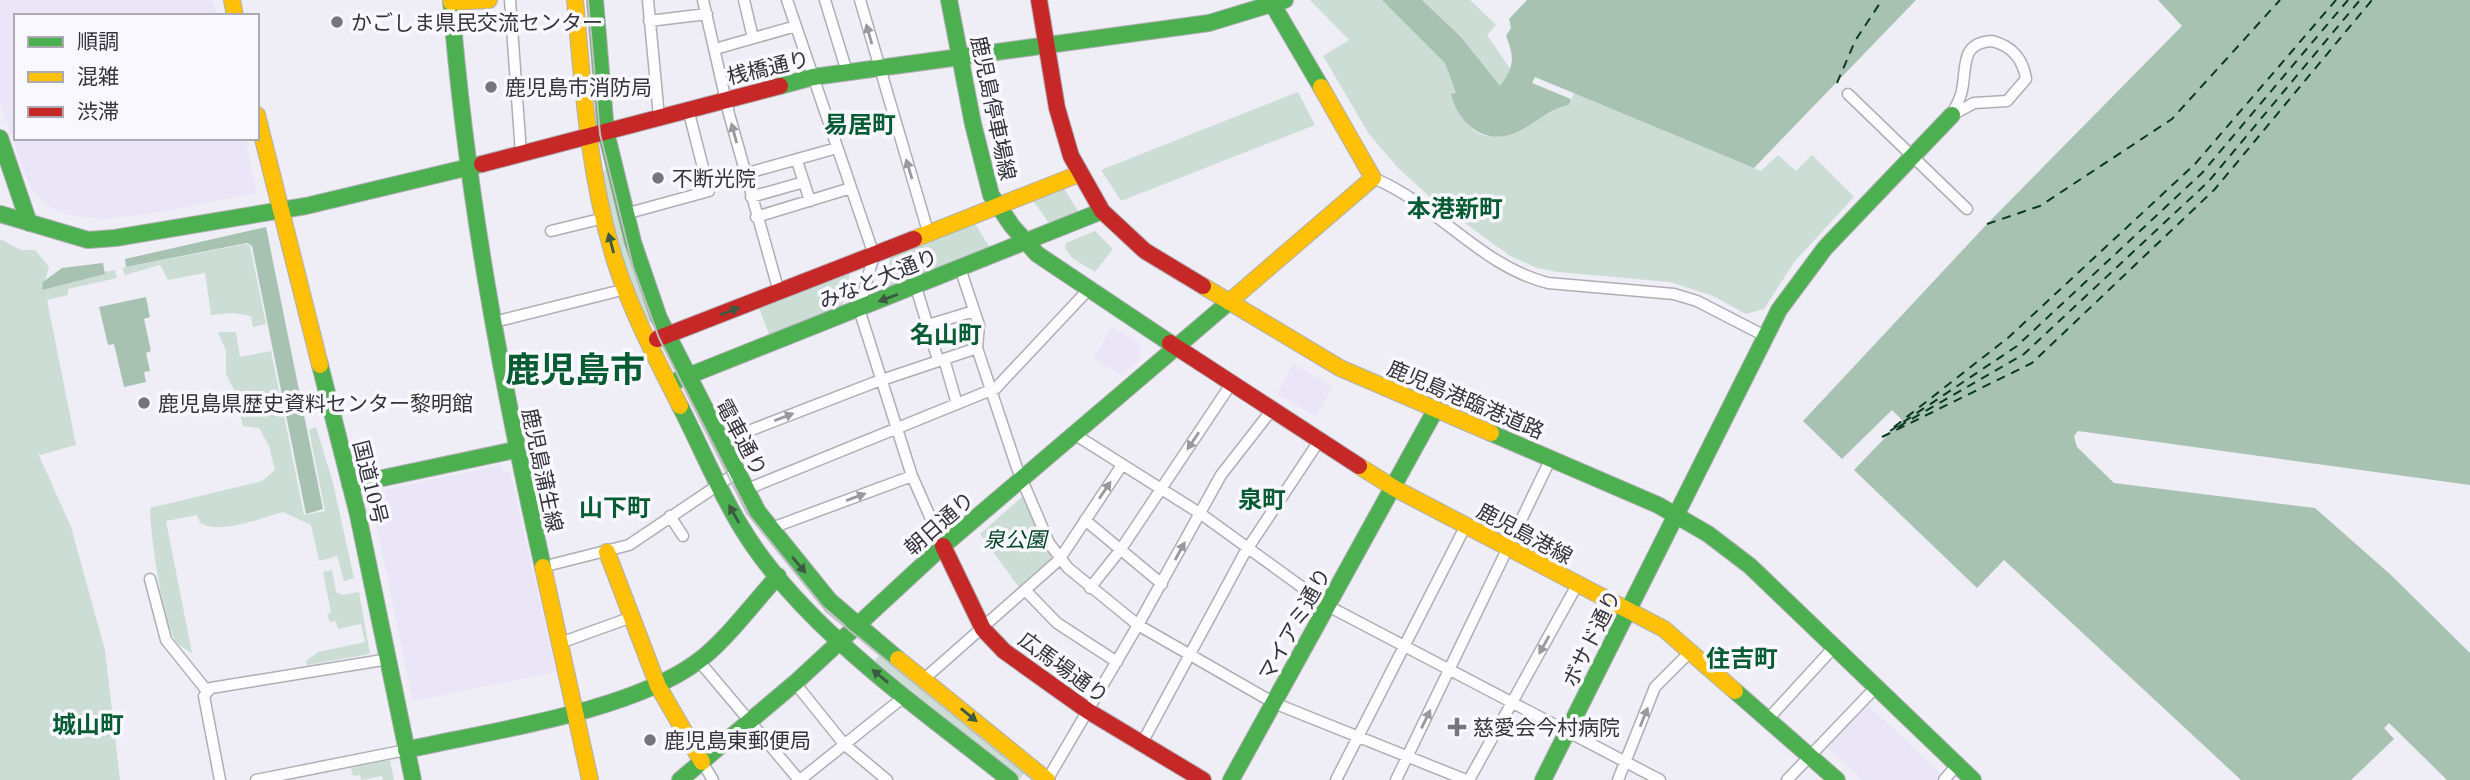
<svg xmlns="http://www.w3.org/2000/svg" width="2470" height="780" font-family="'PT Serif','Noto Sans JP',serif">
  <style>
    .built { fill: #eae6f7 }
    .green { fill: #cbddd4 }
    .water { fill: #a8c2b2 }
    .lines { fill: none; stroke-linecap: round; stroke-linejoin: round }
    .ferry { stroke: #083a20; stroke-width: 2; stroke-dasharray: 9 7; stroke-linecap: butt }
    .street-casing { stroke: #afaeb4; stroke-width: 13 }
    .fast-casing { stroke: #afaeb4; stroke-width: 18 }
    .slow-casing { stroke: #afaeb4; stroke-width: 18 }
    .jam-casing { stroke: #afaeb4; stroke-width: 18 }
    .street { stroke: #fdfcfe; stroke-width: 10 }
    .fast { stroke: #4caf50; stroke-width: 16 }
    .slow { stroke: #ffc107; stroke-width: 16 }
    .jam { stroke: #c62828; stroke-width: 16 }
    .tram { stroke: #bfbec0; stroke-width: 2 }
    .oneway { fill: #99989c }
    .oneway2 { fill: #3c5941 }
    .poi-dot { fill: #76757c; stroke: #faf8ff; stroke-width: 2.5 }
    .labels { text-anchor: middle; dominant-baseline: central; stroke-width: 7; stroke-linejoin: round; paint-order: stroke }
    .poi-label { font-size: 21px; fill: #35343a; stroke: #faf8ff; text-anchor: start }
    .street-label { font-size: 21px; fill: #35343a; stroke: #faf8ff }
    .park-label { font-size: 21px; font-style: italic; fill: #004625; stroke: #faf8ff }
    .quarter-label { font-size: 24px; font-weight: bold; fill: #085c34; stroke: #faf8ff }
    .town-label { font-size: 35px; font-weight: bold; fill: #085c34; stroke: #faf8ff }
  </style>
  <rect width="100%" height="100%" fill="#efeef6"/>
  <path class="built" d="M 0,0 L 213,0 L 217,16 L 16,16 L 16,138 L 245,138 L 257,193 L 162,212 L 104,219 L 77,217 L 52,209 L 42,201 L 32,190 L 26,177 L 0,103 Z
    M 1112,327 L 1140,344 L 1140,359 L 1122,375 L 1093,359 Z
    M 1293,364 L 1333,386 L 1316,417 L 1277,393 Z
    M 501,465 L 503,472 L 510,471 L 556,672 L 413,701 L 371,500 L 375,492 Z
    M 1867,704 L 1941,774 L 1936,780 L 1863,780 L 1827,747 Z"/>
  <path class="green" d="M 1382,0 C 1400,18 1439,47 1449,69 C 1459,91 1458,136 1491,136 C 1525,135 1537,111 1569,105 L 1574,93 L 1761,171 L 1778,155 L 1796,171 L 1812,155 L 1854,197 L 1795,261 L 1764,309 L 1746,314 L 1713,296 L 1670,282 L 1558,272 L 1537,268 L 1510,256 L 1431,198 L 1398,168 L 1369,134 L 1323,56 L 1349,40 L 1310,0 Z
    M 1422,0 L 1470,0 L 1496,25 L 1487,35 L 1511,70 L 1500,87 L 1461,37 Z
    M 1298,92 L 1315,125 L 1121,201 L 1101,170 Z
    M 610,169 L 654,321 L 645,324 L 621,257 L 601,171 Z
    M 1059,188 L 1064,188 L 1079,213 L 1052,227 L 1031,198 Z
    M 974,222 L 992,251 L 881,294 L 892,253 Z
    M 1095,231 L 1113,249 L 1095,272 L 1072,258 L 1065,248 L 1066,243 Z
    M 0,239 L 21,250 L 35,250 L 49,267 L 45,282 L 115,270 L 117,278 L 68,289 L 68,295 L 47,300 L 76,445 L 40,455 L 37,451 L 71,527 L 105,650 L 120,780 L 0,780 Z
    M 246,244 L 250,246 L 266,324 L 253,327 L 251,316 L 233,313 L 211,315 L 205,273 L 168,280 L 160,265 L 125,275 L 122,268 Z
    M 851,269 L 841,310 L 770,337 L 758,305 Z
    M 218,332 L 236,332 L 240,357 L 271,351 L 304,515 L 325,511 L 309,430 L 316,427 L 333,483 L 354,578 L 344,581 L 337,556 L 319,561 L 311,525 L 283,512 C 261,518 221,535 200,523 L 197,515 L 166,521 L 192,653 C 188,650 181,647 178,644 C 163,628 150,532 150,508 L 262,481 L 275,470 L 269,446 L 259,428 L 243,426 L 235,392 L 226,374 L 226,351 Z
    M 1023,496 L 1052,558 L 1052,562 L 1021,590 L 980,534 Z
    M 332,570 L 336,592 L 342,595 L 359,592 L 370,654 L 307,665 L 306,661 L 318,652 L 365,642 L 361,624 L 338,629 L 336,621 L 330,622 L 327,616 L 331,612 L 323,572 Z
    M 881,653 L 1026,771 L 1020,779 L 875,661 Z
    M 390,760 L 394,780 L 383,780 L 382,776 L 361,780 L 360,775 L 353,776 L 351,768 Z"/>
  <path class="water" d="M 1382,0 L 1422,0 L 1461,37 L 1500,86 C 1514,67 1515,58 1506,36 L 1511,28 L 1509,19 L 1527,0 L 1916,0 L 1754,168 L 1535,77 L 1532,83 L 1571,99 L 1569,105 C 1548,109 1539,121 1521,130 C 1489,148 1459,127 1451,94 L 1456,93 L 1445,63 Z
    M 2158,0 L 2470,0 L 2470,485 L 2078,431 L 2074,436 L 2077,447 L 2114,483 L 2315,508 L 2391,575 L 2470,653 L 2470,780 L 2447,780 L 2389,723 L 2384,728 L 2394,739 L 2351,780 L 2241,780 L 2004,560 L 1977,588 L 1854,470 L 1902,420 L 1892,410 L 1842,459 L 1803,421 L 1987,224 L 2182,26 Z
    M 266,227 L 323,509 L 306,514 L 252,246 L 247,243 L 126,267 L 125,259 Z
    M 103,263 L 105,274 L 42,290 L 43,282 L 62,268 Z
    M 146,297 L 150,317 L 144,319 L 151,351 L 146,353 L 150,371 L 144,372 L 146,382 L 124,387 L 114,344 L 108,345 L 99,307 Z"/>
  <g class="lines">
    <path class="ferry" d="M 1837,83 L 1855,41 L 1882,0
      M 1987,224 L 2040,206 L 2172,119 L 2280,0
      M 1894,427 L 2009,337 L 2195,164 L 2336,0
      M 1898,427 L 2024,354 L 2209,181 L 2360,0
      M 1890,431 L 2017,346 L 2202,173 L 2348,0
      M 1882,437 L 2032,363 L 2215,189 L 2372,0"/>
    <g class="street-casing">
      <path id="street" d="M 510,0 L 521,153
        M 648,0 L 659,117
        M 703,0 L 729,114 L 779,292
        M 744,0 L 753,38
        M 787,0 L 874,255 L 859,309 L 912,476 L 943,546
        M 825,0 L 847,72
        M 860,0 L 929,235
        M 649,21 L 707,14
        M 1992,41 C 2012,46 2023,59 2026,79 L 2007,101 L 1974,103 L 1952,115 C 1955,107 1961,98 1962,90 C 1967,66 1960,43 1992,41 Z
        M 715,49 L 796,26
        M 1848,94 L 1967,209
        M 797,161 L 810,201
        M 744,174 L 837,148
        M 1373,178 C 1437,204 1480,266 1548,283 L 1674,294 L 1697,301 L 1765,336
        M 751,197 L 804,182
        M 625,214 L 709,191 L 688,109
        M 756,217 L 851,188
        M 551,231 L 604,218
        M 960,268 L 979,325 L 977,348 L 1017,468 L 1049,543 L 1068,568 L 1138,625 L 1274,703 L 1466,780
        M 916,287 L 938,360
        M 494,322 L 626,289
        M 928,325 L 974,311
        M 944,359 L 957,404
        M 1074,434 L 1201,514 L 1328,606 L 1660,780
        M 720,442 L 873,383 L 977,348
        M 745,490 L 996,388 L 1088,290
        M 670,516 L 683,536
        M 1085,520 L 1162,584
        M 769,529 L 912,476
        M 542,567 L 629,545 L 736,473
        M 150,579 L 166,640 L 207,691
        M 1090,588 L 1121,549 L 1231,384
        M 1026,591 L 1057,623 L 1117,662
        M 560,643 L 632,617
        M 699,661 L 799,780
        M 924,679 L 1059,560 L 1122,465
        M 795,683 L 844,744 L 887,780
        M 1768,719 L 1835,646
        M 1141,745 L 1244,554 L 1319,441
        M 702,762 L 713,780
        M 220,780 L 204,696 L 211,688 L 389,659
        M 256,780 L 406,750
        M 800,780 L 905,696
        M 1047,780 L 1138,625 L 1221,475 L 1271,411
        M 1336,780 L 1466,525
        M 1396,780 L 1551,458
        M 1469,780 L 1577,585
        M 1618,780 L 1655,687 L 1692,650
        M 1787,780 L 1877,686
        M 1944,780 L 1957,765"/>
    </g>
    <g class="fast-casing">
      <path id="fast" d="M 451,0 C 466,192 501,379 543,567
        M 595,0 L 606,132 L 633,242 L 659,318 L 758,512 L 829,600 L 898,659
        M 949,0 L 973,124 L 991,195 L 1012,226 L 1037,254 L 1170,343
        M 1273,5 L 1321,87
        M 780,86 L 813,77 L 1209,23 L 1285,0
        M 0,138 L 29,223
        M 0,214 L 88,240 L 115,238 L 306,206 L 482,164
        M 320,365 L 358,515 L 413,780
        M 678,380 L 1102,211
        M 680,406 C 700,445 717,487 740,525 C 800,626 919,707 1010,780
        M 1491,433 L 1658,505 L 1708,534 L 1750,566 L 1973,780
        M 350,485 L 515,450
        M 1735,691 L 1837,780
        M 406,750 C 490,731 629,712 697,662 C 724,643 755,601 778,576
        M 680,780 L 795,683 L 943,546 L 1229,302
        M 1231,780 L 1436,409
        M 1543,780 L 1779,310 L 1825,248 L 1952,115"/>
    </g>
    <g class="slow-casing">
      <path id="slow" d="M 232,0 L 235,16
        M 575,0 C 583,89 589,179 616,264 C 632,313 657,360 680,406
        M 451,2 L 489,0
        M 257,115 L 320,365
        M 914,239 L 1079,174
        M 1203,286 L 1340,368 L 1491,433
        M 1229,302 L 1373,178 L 1321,87
        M 1359,466 L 1394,488 L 1664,629 L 1735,691
        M 607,552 L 658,686 L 702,762
        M 543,567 L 590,780
        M 898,659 L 1047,780"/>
    </g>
    <g class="jam-casing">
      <path id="jam" d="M 1039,0 L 1057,108 L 1071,156 L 1102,211 L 1145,251 L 1203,286
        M 482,164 L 780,86
        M 657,339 L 914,239
        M 1170,343 L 1359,466
        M 943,546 L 983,629 L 1004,651 L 1088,711 L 1203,780"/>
    </g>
    <use href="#street" class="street"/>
    <use href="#fast" class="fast"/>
    <use href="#slow" class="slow"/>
    <use href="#jam" class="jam"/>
    <path class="tram" d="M 588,0 L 600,134 L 633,267 L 659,338 L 747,513 L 827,612 L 1033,780"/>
  </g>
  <defs><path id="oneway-solid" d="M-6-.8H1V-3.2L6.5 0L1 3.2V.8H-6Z" transform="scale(1.75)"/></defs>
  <g class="oneway">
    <use href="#oneway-solid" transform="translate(869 34) rotate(-106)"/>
    <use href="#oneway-solid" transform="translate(734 133) rotate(-105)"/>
    <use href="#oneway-solid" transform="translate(909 169) rotate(-107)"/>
    <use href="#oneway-solid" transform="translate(784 417) rotate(-21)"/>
    <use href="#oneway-solid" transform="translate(1193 441) rotate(124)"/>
    <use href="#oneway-solid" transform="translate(1105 490) rotate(-56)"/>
    <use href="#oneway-solid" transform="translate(856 497) rotate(-20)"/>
    <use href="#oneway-solid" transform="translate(1180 551) rotate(-61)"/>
    <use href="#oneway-solid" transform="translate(1544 645) rotate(119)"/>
    <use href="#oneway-solid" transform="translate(1644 717) rotate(-68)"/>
    <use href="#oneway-solid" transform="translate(1426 719) rotate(-64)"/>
  </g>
  <g class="oneway2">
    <use href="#oneway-solid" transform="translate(611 243) rotate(-105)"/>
    <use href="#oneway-solid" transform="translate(888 298) rotate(159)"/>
    <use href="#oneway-solid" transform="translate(730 311) rotate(-21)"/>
    <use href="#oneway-solid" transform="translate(734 514) rotate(-119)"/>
    <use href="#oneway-solid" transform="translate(799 565) rotate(50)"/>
    <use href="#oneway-solid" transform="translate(880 676) rotate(-141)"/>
    <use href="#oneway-solid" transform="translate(969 715) rotate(39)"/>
  </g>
  <g class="poi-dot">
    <circle cx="337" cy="22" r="7"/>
    <circle cx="491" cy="87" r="7"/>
    <circle cx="658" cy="178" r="7"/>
    <circle cx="144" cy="403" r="7"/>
    <path d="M1453.5 716.5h7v7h7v7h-7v7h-7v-7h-7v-7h7z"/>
    <circle cx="650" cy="740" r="7"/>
  </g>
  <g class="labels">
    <g class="poi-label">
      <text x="351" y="22">かごしま県民交流センター</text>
      <text x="505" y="87">鹿児島市消防局</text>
      <text x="672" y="178">不断光院</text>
      <text x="158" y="403">鹿児島県歴史資料センター黎明館</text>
      <text x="1473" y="727">慈愛会今村病院</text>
      <text x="664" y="740">鹿児島東郵便局</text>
    </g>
    <g class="street-label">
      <text transform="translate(768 67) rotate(-13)">桟橋通り</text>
      <text transform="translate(994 108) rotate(78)">鹿児島停車場線</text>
      <text transform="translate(878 278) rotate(-22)">みなと大通り</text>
      <text transform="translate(1466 399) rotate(23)">鹿児島港臨港道路</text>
      <text transform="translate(742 437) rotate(62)">電車通り</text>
      <text transform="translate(543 470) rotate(78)">鹿児島蒲生線</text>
      <text transform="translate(371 482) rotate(76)">国道10号</text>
      <text transform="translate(939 523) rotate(-41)">朝日通り</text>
      <text transform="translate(1525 533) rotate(28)">鹿児島港線</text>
      <text transform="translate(1294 624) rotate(-61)">マイアミ通り</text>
      <text transform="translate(1591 638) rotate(-64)">ボサド通り</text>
      <text transform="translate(1064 667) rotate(36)">広馬場通り</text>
    </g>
    <g class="park-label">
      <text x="1015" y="539">泉公園</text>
    </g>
    <g class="quarter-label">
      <text x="860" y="124">易居町</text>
      <text x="1455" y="208">本港新町</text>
      <text x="946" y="334">名山町</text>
      <text x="1262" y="499">泉町</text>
      <text x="615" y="507">山下町</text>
      <text x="1742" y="658">住吉町</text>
      <text x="88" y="724">城山町</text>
    </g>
    <g class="town-label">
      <text x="575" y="369">鹿児島市</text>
    </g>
  </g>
  <rect x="14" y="14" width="245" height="126" fill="#faf8ff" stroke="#abaab0" stroke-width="2"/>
  <rect x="28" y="37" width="35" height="10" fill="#4caf50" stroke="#abaab0" stroke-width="2"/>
  <text x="77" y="49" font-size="21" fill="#35343a">順調</text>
  <rect x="28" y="72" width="35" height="10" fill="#ffc107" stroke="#abaab0" stroke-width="2"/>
  <text x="77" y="84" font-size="21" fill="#35343a">混雑</text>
  <rect x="28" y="107" width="35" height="10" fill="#c62828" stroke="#abaab0" stroke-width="2"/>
  <text x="77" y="119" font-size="21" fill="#35343a">渋滞</text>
</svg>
